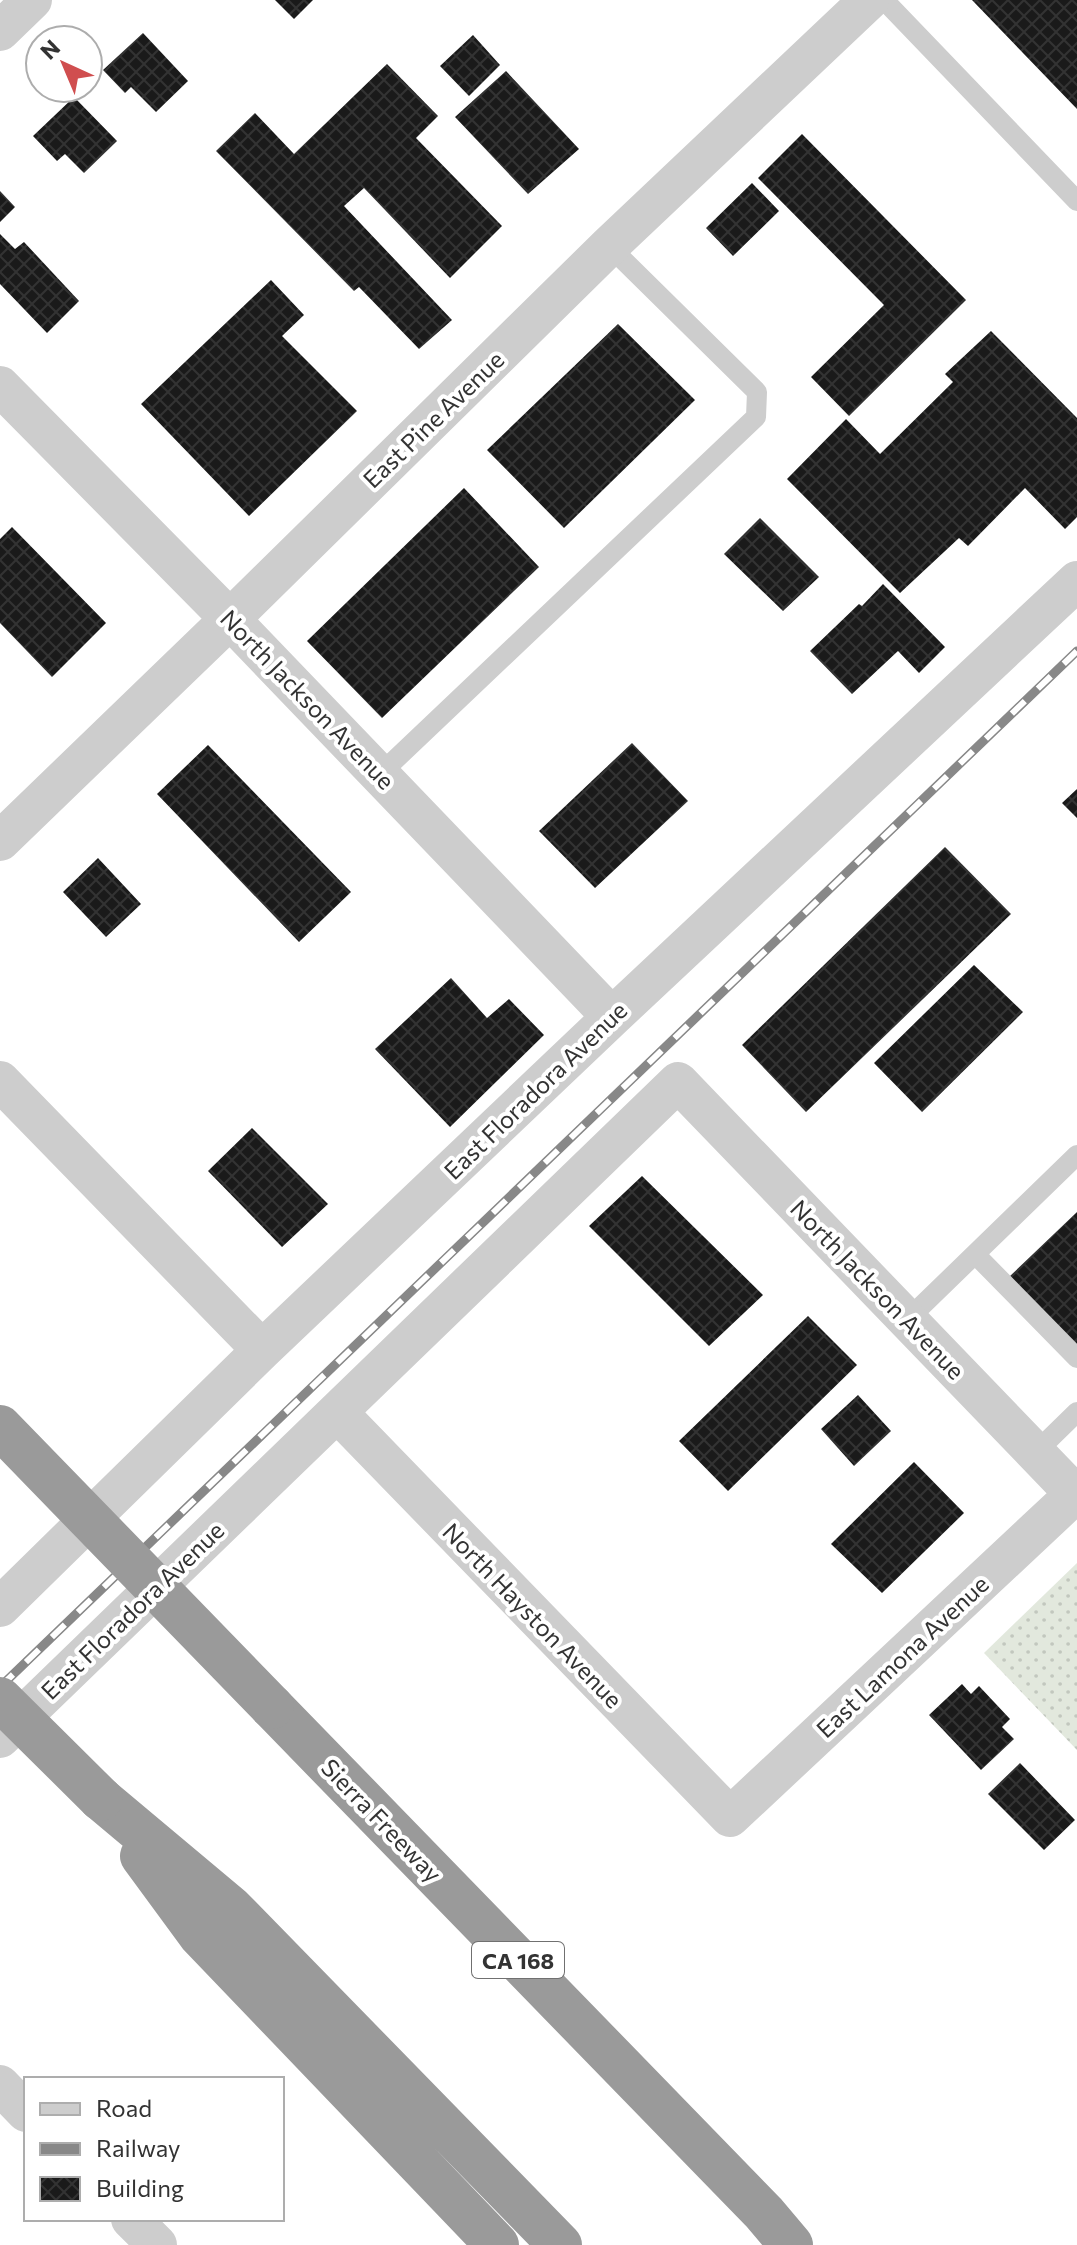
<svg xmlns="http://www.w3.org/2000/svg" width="1077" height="2245" font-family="Commissioner,sans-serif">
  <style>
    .grass { fill: url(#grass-dots) }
    .building { fill: url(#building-cross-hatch) }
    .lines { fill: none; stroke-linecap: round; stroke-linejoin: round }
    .lane { stroke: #cdcdcd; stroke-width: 20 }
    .street { stroke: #cdcdcd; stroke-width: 40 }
    .highway { stroke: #9a9a9a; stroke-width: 44 }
    .rail-casing { stroke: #888; stroke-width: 9 }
    .rail { stroke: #fff; stroke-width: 6; stroke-dasharray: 18; stroke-linecap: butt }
    .highway-bridge { stroke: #9a9a9a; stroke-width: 44 }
    .labels { text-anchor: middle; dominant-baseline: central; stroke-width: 8; stroke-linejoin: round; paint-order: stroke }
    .shield { fill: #fff; stroke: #707070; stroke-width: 2 }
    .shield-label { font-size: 22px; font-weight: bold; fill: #333 }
    .street-label { font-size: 24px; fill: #333; stroke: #fff }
  </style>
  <defs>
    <pattern id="grass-dots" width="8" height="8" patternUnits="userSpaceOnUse" patternTransform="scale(2)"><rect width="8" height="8" fill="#e2e8dd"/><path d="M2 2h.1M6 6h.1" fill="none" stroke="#c2c7be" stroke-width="1.8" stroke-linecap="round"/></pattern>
    <pattern id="building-cross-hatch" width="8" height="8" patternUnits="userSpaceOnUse" patternTransform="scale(2)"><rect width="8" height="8" fill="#1a1a1a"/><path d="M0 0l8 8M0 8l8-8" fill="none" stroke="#333"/></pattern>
  </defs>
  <rect width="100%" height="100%" fill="#fff"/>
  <path class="grass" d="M 1077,1563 L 1077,1750 L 984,1653 Z"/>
  <path class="building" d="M 275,0 L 313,0 L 294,19 Z
    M 972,0 L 1077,0 L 1077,109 Z
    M 143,33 L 188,81 L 156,112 L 131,87 L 125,93 L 103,70 Z
    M 473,35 L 500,65 L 469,96 L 440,66 Z
    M 387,64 L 438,116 L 416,138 L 502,226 L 450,278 L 364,188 L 344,206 L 452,320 L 419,349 L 359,287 L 354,291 L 216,151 L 255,113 L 294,154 Z
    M 506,71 L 579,149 L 528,194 L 455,117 Z
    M 74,97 L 117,141 L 84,173 L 65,154 L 57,161 L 33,136 Z
    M 802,134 L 966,300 L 849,416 L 811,377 L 884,305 L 758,178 Z
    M 752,183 L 779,211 L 733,256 L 706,228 Z
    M 0,191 L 15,207 L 0,222 Z
    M 0,234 L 15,249 L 24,242 L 79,301 L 47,333 L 0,284 Z
    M 271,280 L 304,315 L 282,336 L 357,411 L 249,516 L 141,404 Z
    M 618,324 L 695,400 L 564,528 L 487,450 Z
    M 991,331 L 1077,418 L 1077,517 L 1065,529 L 1025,488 L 968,546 L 959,538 L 900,593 L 787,479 L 846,419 L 880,454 L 953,382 L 945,374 Z
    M 464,488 L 539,567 L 382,718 L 307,641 Z
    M 760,518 L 819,577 L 783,611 L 724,554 Z
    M 12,527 L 106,623 L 52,677 L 0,623 L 0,539 Z
    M 883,584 L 945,647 L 919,673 L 898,651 L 852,694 L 810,651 L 859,604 L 862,606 Z
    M 632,743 L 688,801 L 595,888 L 539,831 Z
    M 208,745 L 351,892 L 299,942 L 157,794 Z
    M 1077,789 L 1077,818 L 1062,803 Z
    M 945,847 L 1011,914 L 806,1112 L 742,1045 Z
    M 98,858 L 141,904 L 106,937 L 63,892 Z
    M 974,965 L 1023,1012 L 922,1112 L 874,1063 Z
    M 451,978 L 487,1018 L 509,999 L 544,1035 L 450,1127 L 375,1049 Z
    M 252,1128 L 328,1204 L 282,1247 L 208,1171 Z
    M 642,1176 L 763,1295 L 709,1346 L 589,1226 Z
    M 1077,1212 L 1077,1348 L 1008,1278 Z
    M 808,1316 L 857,1365 L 728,1491 L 679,1441 Z
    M 858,1395 L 891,1431 L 854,1466 L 821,1429 Z
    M 914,1462 L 964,1513 L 882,1593 L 831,1544 Z
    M 962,1684 L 971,1694 L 979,1686 L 1010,1719 L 1002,1727 L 1014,1739 L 981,1770 L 929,1715 Z
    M 1020,1763 L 1075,1820 L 1044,1850 L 988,1794 Z"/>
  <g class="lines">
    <path class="lane" d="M 884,0 L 1077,201
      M 380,774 L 756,417 L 757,392 L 609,246
      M 975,1254 L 1077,1358
      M 907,1320 L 1077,1155
      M 1035,1453 L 1077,1412"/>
    <path class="street" d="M 0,31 L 32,0
      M 0,386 L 230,619 L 612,1017
      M 0,841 L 230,619 L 609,246 L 869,0
      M 0,1081 L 262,1350
      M 337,1412 L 730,1817 L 1075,1494
      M 0,1607 L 262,1350 L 612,1017 L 1077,581
      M 0,1738 L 678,1082 L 1077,1496
      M 0,2085 L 26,2112
      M 131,2219 L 157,2245"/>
    <path class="highway" d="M 272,1707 L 764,2213 L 791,2245
      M 101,1799 L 231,1908 L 560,2245
      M 142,1856 L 200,1935 L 497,2245"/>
    <g class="rail-casing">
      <path id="rail" d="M 0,1687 L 1077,651"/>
    </g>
    <use href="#rail" class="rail"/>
    <path class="highway-bridge" d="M 0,1427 L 272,1707
      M 0,1699 L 101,1799"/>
  </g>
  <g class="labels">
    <rect class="shield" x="472" y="1942" width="92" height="36" rx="6"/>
    <g class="shield-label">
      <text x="518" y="1960">CA 168</text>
    </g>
    <g class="street-label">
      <text transform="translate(433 419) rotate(-44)">East Pine Avenue</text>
      <text transform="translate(308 699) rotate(46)">North Jackson Avenue</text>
      <text transform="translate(535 1090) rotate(-44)">East Floradora Avenue</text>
      <text transform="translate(878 1289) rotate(46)">North Jackson Avenue</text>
      <text transform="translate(132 1610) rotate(-44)">East Floradora Avenue</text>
      <text transform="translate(533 1615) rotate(46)">North Hayston Avenue</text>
      <text transform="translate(902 1656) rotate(-43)">East Lamona Avenue</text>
      <text transform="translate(382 1820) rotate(46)">Sierra Freeway</text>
    </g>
  </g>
  <rect x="24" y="2077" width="260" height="144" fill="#ffffff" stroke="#adadad" stroke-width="2"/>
  <rect x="40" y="2103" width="40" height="12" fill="#cdcdcd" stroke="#adadad" stroke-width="2"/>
  <text x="96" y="2117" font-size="24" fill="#333333">Road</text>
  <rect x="40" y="2143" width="40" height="12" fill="#888888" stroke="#adadad" stroke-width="2"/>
  <text x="96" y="2157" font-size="24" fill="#333333">Railway</text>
  <rect x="40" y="2177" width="40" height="24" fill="url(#building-cross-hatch)" stroke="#adadad" stroke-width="2"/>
  <text x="96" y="2197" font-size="24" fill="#333333">Building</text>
  <g transform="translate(64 64) rotate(316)"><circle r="38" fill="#ffffff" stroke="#adadad" stroke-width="2"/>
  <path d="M0-6L14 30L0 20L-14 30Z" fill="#d04e4f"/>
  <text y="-12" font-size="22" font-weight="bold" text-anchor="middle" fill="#333333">N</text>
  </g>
</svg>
